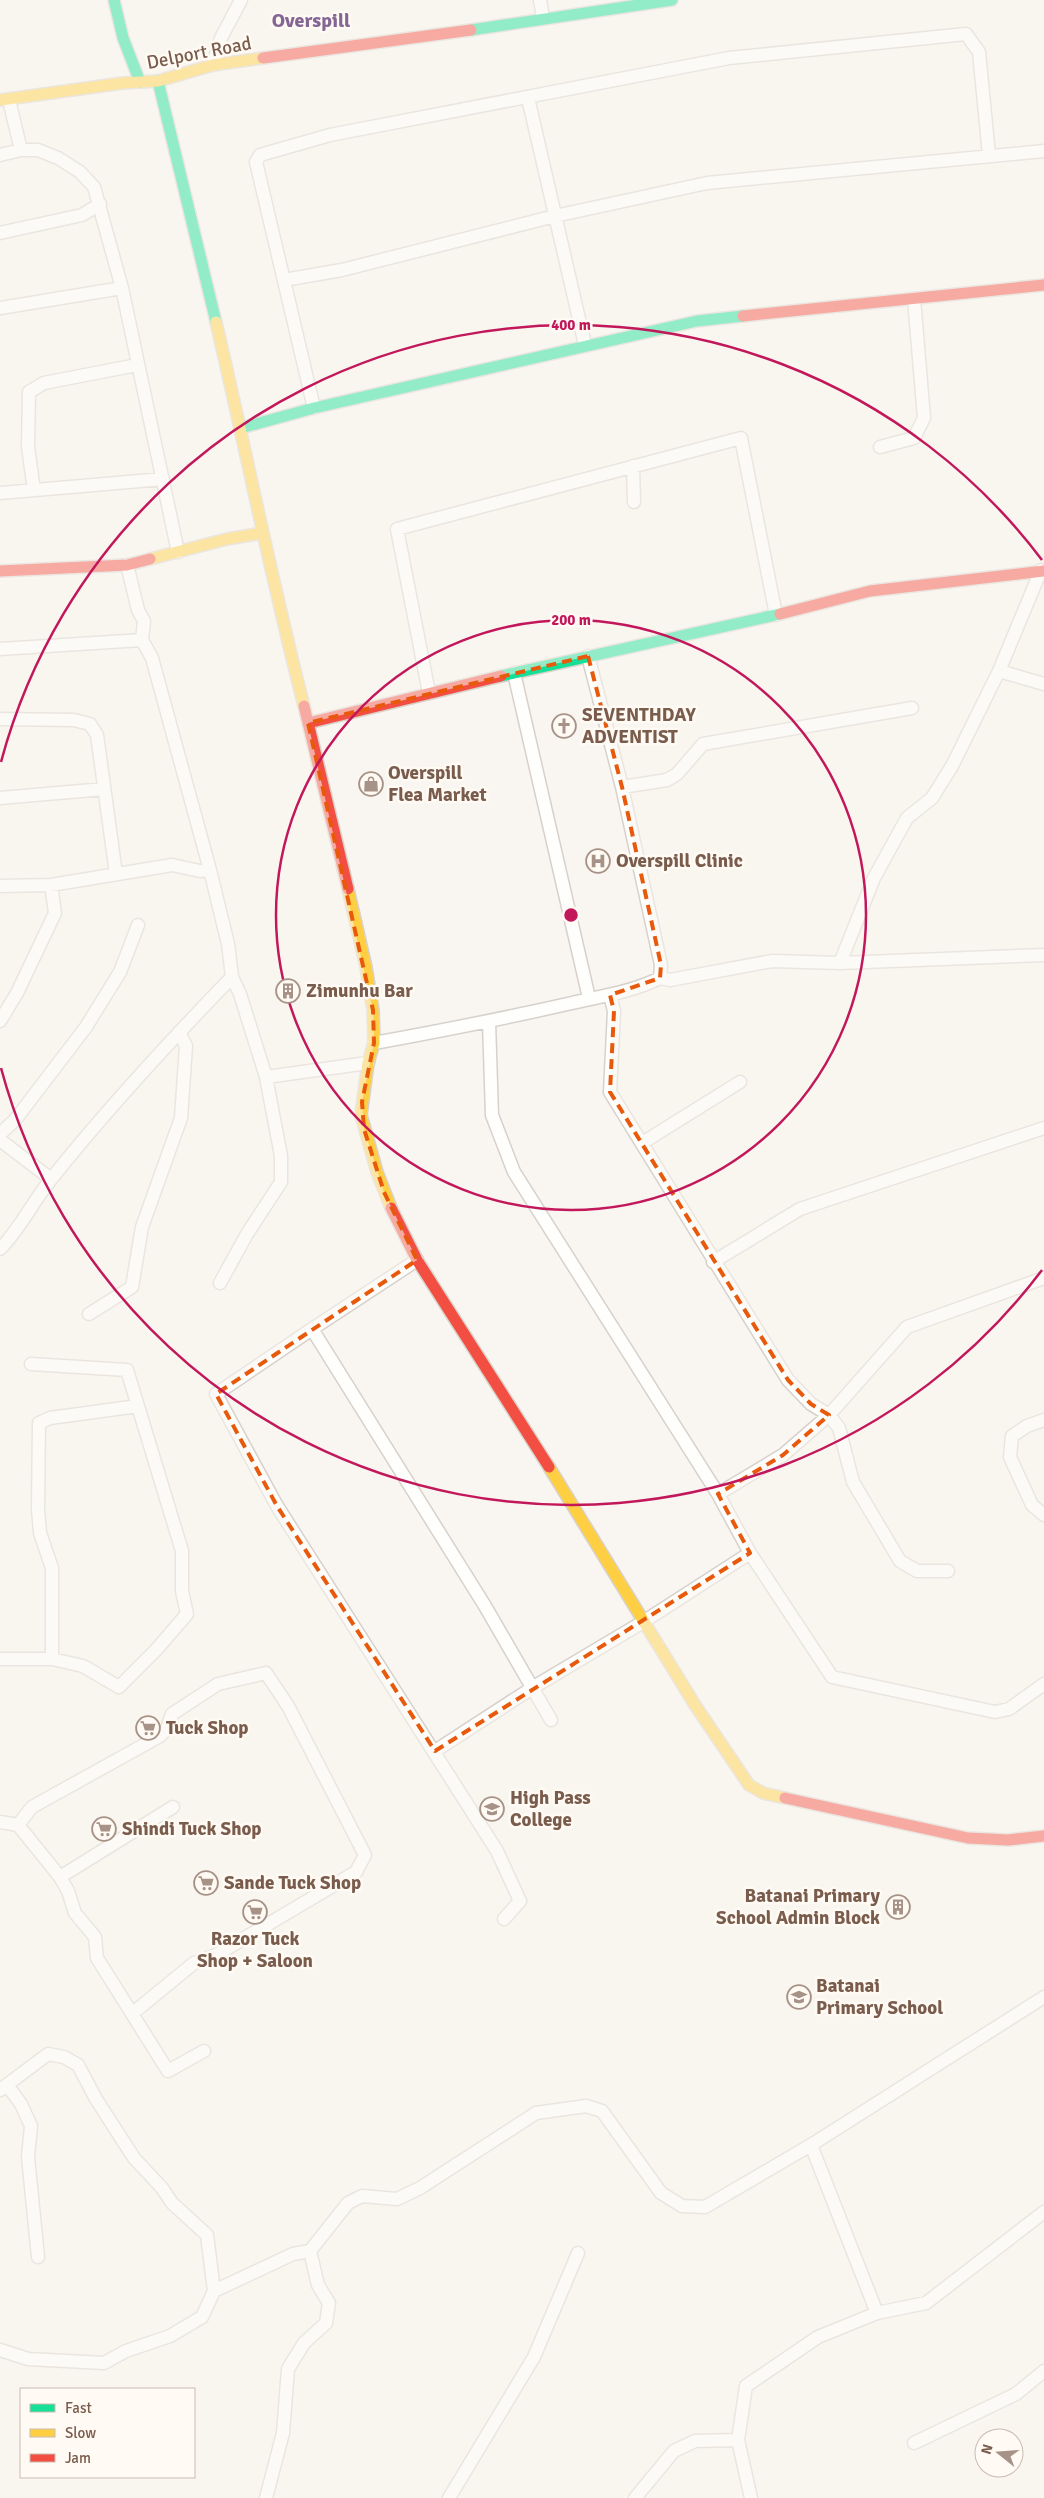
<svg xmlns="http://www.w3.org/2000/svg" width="1044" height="2498" font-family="Signika,sans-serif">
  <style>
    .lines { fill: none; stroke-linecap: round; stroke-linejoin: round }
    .street-casing { stroke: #d7d1cb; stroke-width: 15 }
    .fast-casing { stroke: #d9d2cb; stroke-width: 14 }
    .slow-casing { stroke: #d9d2cb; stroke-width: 14 }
    .jam-casing { stroke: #d9d2cb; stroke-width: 14 }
    .street { stroke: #fefefd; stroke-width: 12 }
    .fast { stroke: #16e098; stroke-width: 11 }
    .slow { stroke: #ffcf43; stroke-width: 11 }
    .jam { stroke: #f24e42; stroke-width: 11 }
    .marked { fill: none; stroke: #e8590c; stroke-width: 4; stroke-dasharray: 10 6; stroke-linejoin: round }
    .ring { fill: none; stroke: #c2185b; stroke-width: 2.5 }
    .labels { text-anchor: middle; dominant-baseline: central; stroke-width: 5; stroke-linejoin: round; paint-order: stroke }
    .street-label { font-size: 19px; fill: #7a5c4d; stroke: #fffaf3 }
    .poi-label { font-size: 19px; font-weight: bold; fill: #7a5c4d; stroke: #fffaf3; text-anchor: start }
    .neighbourhood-label { font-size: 20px; font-weight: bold; fill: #846695; stroke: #fffaf3 }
    .centre { fill: #c2185b; stroke: #fffaf3; stroke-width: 2.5 }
    .ring-label { font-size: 15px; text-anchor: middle; font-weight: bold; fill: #c2185b; stroke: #fffaf3; stroke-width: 5; stroke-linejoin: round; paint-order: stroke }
  </style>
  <rect width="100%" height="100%" fill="#f9f5f0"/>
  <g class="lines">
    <g class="street-casing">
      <path id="street" d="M 540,0 L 543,18
        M 213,65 L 221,38 L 241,0
        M 528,98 L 585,345
        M 9,100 L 21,150
        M 0,155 L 21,150 L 38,150 L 58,158 L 80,172 L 94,187 L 122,288 L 178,552
        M 0,233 L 82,215 L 100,204
        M 284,280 L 342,270 L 555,216 L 707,183 L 1044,151
        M 0,308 L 122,288
        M 314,408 L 256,162 L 260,155 L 330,135 L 729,58 L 966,34 L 979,52 L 989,155
        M 880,447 L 914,438 L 924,418 L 914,299
        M 633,466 L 634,502
        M 34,490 L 28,447 L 29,392 L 44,383 L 137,365
        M 0,493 L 163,479
        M 127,565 L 138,610 L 144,621 L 142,640 L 152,658 L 210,870 L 228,944 L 232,977 L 240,994 L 266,1077 L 281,1156 L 281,1182 L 247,1234 L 220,1283
        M 0,649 L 142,640
        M 999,671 L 1044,684
        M 514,673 L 589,998
        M 429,693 L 397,529 L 741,438 L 776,615
        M 0,719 L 74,720 L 90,724 L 97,735 L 116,874
        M 622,787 L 667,780 L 677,774 L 703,744 L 912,708
        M 0,798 L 104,789
        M 0,886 L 51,885 L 172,865 L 200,871 L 210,870
        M 840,963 L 874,878 L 907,818 L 932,798 L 952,766 L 999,671 L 1041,570
        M 660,978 L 670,980 L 772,961 L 840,963 L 1044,955
        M 610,995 L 614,1011 L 610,1092 L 788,1380 L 811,1404 L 829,1415 L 839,1428 L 853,1482 L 900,1561 L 917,1571 L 948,1571
        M 0,1021 L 17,993 L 55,913 L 51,885
        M 489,1022 L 492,1115 L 514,1172 L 718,1494 L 750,1553 L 832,1677 L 995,1712 L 1009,1709 L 1044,1684
        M 374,1043 C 440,1031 506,1018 572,1003 C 602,996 632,992 660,978 L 661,965 L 622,787 L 588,656
        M 266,1077 L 368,1063
        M 0,1134 L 15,1120 L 86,1027 L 120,972 L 138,925
        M 0,1140 L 51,1179
        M 642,1143 L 740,1082
        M 0,1249 C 21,1228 33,1201 52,1178 C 108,1108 170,1041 232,977
        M 417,1260 L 312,1329 L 485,1606 L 551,1720
        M 713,1262 L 800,1209 L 1044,1128
        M 89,1314 L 132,1287 L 142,1227 L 181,1118 L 186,1046 L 179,1032
        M 312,1329 L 216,1394 L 277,1506 L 497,1851 L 520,1901 L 504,1919
        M 1044,1420 L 1027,1426 L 1012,1436 L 1010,1457 L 1032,1505 L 1044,1515
        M 718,1494 L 783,1455 L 829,1415 L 907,1327 L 1044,1278
        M 0,1659 L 52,1659 L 83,1666 L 119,1687 L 156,1650 L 187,1614 L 182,1591 L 182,1551 L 127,1370 L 31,1364
        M 52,1659 L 52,1568 L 40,1533 L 38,1509 L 39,1423 L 50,1418 L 138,1406
        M 435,1751 L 532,1688 L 643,1622 L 750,1553
        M 0,1822 L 18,1825 L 60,1877 L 68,1891 L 75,1913 L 95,1937 L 97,1958 L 168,2071 L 204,2051
        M 18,1825 L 32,1807 L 160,1736 L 167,1728 L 172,1714 L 218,1684 L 266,1673 L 288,1706 L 365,1855 L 356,1872 L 216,1955 L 194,1963 L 133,2013
        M 60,1877 L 173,1807
        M 7,2085 L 21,2104 L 31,2126 L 28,2157 L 38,2257
        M 0,2090 L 48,2054 L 64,2057 L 78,2065 L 96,2099 L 134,2158 L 162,2188 L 172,2203 L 207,2235 L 214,2291
        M 811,2145 L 877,2313
        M 0,2350 L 28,2359 L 104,2363 L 126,2351 L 170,2336 L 202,2317 L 214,2291 L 293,2254 L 310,2251 L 348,2203 L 362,2196 L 397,2199 L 420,2188 L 536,2113 L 586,2106 L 602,2111 L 661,2193 L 682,2206 L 705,2207 L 811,2145 L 1044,1997
        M 914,2443 L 1016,2394 L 1044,2371
        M 266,2498 L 283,2433 L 288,2369 L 304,2343 L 326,2323 L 329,2303 L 318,2285 L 310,2251
        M 449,2498 L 534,2357 L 578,2253
        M 635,2498 L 674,2451 L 695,2441 L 738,2440
        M 751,2498 L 738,2440 L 746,2386 L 818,2337 L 877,2313 L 926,2303 L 1044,2212"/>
    </g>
    <g class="fast-casing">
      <path id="fast" d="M 114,0 L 123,38 L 140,82
        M 471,30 L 672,0
        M 158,81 L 216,322
        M 241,428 L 314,408 L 697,321 L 743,316
        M 501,676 L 780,614"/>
    </g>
    <g class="slow-casing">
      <path id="slow" d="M 0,100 L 123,83 L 158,81 L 213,65 L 263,58
        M 216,322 C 246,450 271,579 304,706
        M 150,559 L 227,539 L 262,533
        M 348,889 L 366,967 L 373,1010 L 374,1043 L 368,1063 L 361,1115 L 377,1172 L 391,1208
        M 549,1467 L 695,1705 L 749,1785 L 763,1793 L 785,1798"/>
    </g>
    <g class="jam-casing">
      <path id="jam" d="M 263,58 L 471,30
        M 743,316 L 1044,285
        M 0,571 L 127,565 L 150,559
        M 780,614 L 870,591 L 1044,571
        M 304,706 L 348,889
        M 308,723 L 501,676
        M 391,1208 L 417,1260 L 549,1467
        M 785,1798 L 968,1838 L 1008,1840 L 1044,1836"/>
    </g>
    <use href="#street" class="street"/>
    <use href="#fast" class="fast"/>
    <use href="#slow" class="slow"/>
    <use href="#jam" class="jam"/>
  </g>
  <path d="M0 0H1044V2498H0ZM 588,656 L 622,787 L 661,965 L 660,978 L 610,995 L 614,1011 L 610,1092 L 788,1380 L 811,1404 L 829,1415 L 783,1455 L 718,1494 L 750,1553 L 435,1751 L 277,1506 L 216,1394 L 417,1260 L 384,1192 L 364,1129 L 362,1102 L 374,1043 L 373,1010 L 308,723 Z" fill="#f9f5f0" fill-opacity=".55" fill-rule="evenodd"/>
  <path class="marked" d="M 588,656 L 622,787 L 661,965 L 660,978 L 610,995 L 614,1011 L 610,1092 L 788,1380 L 811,1404 L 829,1415 L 783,1455 L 718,1494 L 750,1553 L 435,1751 L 277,1506 L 216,1394 L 417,1260 L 384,1192 L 364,1129 L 362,1102 L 374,1043 L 373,1010 L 308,723 Z"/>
  <g class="ring">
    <circle cx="571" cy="915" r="295"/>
    <path d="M1042 1270A590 590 0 0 1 1 1068M1 762A590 590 0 0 1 1042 560"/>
  </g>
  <defs>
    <g id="church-ring" transform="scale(1.25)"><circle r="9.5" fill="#fffaf3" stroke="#a69286" stroke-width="1.5"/><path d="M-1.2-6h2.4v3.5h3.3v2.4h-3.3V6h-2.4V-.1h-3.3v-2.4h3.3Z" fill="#a69286"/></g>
    <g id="shop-ring" transform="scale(1.25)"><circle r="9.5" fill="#fffaf3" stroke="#a69286" stroke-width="1.5"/><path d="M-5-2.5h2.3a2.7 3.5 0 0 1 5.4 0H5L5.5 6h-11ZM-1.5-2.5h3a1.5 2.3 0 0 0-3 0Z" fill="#a69286"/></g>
    <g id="hospital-ring" transform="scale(1.25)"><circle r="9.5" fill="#fffaf3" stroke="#a69286" stroke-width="1.5"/><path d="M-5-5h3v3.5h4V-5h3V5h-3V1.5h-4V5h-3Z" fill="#a69286"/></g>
    <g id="building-ring" transform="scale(1.25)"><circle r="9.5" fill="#fffaf3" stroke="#a69286" stroke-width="1.5"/><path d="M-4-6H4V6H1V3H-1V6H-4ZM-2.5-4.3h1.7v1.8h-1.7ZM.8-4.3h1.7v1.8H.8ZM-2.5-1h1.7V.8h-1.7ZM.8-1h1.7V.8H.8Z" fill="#a69286"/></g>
    <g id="supermarket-ring" transform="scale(1.25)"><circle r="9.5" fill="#fffaf3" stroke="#a69286" stroke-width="1.5"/><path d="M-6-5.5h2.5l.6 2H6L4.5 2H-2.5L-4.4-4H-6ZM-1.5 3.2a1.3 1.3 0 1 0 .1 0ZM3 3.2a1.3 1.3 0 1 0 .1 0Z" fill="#a69286"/></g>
    <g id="university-ring" transform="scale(1.25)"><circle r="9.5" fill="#fffaf3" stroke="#a69286" stroke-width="1.5"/><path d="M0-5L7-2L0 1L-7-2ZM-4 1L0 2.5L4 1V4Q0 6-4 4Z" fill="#a69286"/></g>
    <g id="school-ring" transform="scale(1.25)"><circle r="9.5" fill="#fffaf3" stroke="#a69286" stroke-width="1.5"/><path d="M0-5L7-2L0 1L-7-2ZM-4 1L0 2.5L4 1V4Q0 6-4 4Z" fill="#a69286"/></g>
  </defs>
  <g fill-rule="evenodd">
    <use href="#church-ring" x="564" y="726"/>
    <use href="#shop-ring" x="371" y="784"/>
    <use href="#hospital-ring" x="598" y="861"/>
    <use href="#building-ring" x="288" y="991"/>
    <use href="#supermarket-ring" x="148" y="1728"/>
    <use href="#university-ring" x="492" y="1809"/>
    <use href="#supermarket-ring" x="104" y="1829"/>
    <use href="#supermarket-ring" x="206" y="1883"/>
    <use href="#building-ring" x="898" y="1907"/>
    <use href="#supermarket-ring" x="255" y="1912"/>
    <use href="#school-ring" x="799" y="1997"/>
  </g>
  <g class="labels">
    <g class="street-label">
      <text transform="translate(199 53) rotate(-11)">Delport Road</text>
    </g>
    <g class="poi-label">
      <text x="582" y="715">SEVENTHDAY<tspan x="582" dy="22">ADVENTIST</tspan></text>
      <text x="388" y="773">Overspill<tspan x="388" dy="22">Flea Market</tspan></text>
      <text x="616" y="861">Overspill Clinic</text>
      <text x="306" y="991">Zimunhu Bar</text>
      <text x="166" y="1728">Tuck Shop</text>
      <text x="510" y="1798">High Pass<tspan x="510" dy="22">College</tspan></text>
      <text x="122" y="1829">Shindi Tuck Shop</text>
      <text x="224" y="1883">Sande Tuck Shop</text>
      <text x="880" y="1896" text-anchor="end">Batanai Primary<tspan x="880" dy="22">School Admin Block</tspan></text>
      <text x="255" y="1939" text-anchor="middle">Razor Tuck<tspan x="255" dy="22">Shop + Saloon</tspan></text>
      <text x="816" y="1986">Batanai<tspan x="816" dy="22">Primary School</tspan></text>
    </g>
    <g class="neighbourhood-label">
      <text x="311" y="20">Overspill</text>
    </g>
  </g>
  <circle cx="571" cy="915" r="8" class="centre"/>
  <g class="ring-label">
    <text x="571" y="330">400 m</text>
    <text x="571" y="625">200 m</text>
  </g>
  <rect x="20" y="2388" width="175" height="90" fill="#fffaf3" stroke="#cabbb1"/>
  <rect x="30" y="2404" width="25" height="8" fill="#16e098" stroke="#cabbb1"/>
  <text x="65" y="2413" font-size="15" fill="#7a5c4d">Fast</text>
  <rect x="30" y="2429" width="25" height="8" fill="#ffcf43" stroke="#cabbb1"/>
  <text x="65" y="2438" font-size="15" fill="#7a5c4d">Slow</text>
  <rect x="30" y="2454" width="25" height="8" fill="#f24e42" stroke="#cabbb1"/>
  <text x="65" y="2463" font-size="15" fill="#7a5c4d">Jam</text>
  <g transform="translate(999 2453) rotate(287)"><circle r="24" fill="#fffaf3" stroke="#cabbb1"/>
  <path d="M0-4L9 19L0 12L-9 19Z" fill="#a69286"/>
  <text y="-8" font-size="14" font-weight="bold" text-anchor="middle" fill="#7a5c4d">N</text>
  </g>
</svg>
